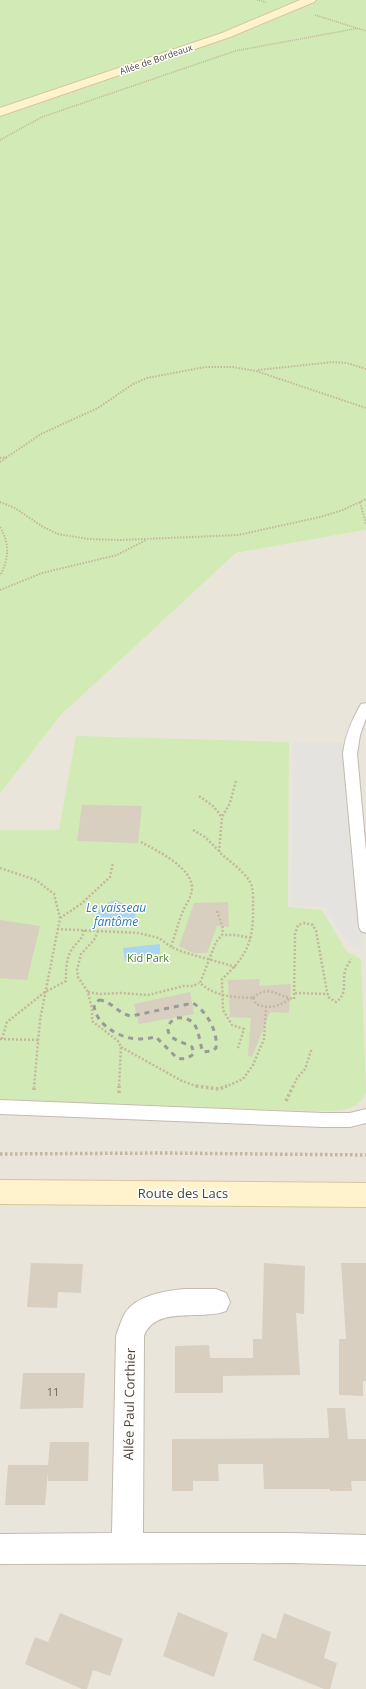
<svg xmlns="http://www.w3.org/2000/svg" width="366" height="1689" font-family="'Open Sans',sans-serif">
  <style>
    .residential { fill: #eae5da }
    .green { fill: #d2eab5 }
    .parking { fill: #e5e3e0 }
    .water { fill: #a9d4f2 }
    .building { fill: #d8cfc1 }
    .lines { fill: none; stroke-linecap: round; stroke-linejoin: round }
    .service-casing { stroke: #c2bbae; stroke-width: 2 }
    .minor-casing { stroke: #c2bbae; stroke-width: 2 }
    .secondary-casing { stroke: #d6c79b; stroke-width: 2 }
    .path-far3 { stroke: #c4b79f; stroke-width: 1.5; stroke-dasharray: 1 1; stroke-linecap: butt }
    .path-far2 { stroke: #c4b79f; stroke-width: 2; stroke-dasharray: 1.5 1.5; stroke-linecap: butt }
    .path-far1 { stroke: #c4b79f; stroke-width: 2.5; stroke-dasharray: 2 2; stroke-linecap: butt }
    .path { stroke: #c4b79f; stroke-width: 3.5; stroke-dasharray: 2.5 2.5; stroke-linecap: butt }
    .service { fill: #fff; fill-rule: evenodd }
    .minor { fill: #fff; fill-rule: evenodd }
    .secondary { fill: #fff3cd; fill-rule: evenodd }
    .rail { stroke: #9a9a9a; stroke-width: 3; stroke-dasharray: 5 5; stroke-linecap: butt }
    .labels { text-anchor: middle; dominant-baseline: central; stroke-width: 3; stroke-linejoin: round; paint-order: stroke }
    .far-street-label { font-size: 9px; fill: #4b4439; stroke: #fff }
    .park-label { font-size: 11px; fill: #4a7f2a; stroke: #fff }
    .near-number-label { font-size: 11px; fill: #6e675b }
    .water-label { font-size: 12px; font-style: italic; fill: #2e7ab2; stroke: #fff }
    .near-street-label { font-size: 13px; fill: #4b4439; stroke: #fff }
  </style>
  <rect width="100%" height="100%" fill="#f6f3ec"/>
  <path class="residential" d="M 366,530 L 366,1689 L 0,1689 L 0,794 L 60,716 L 236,553 Z"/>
  <path class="green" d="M 0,0 L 366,0 L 366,530 L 236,553 L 60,716 L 0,794 Z
    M 76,736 L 289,742 L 288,907 L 322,910 L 347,952 L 361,959 L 366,1092 C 357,1115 332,1110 311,1111 L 0,1099 L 0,830 L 59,830 Z"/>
  <path class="parking" d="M 293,741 L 344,743 L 364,951 L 349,944 L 325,907 L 291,905 Z"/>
  <path class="water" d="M 116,900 L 137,911 L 131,928 L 96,927 C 94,913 102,903 116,900 Z
    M 160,944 L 160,954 L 137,956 L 137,963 L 125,961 L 123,948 Z"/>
  <path class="building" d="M 82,805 L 142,806 L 138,843 L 77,841 Z
    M 228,902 L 229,927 L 217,926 L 207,953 L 193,953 L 179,946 L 194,903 Z
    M 0,920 L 40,926 L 27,980 L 0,978 Z
    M 260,979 L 259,986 L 291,984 L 289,1013 L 270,1012 L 252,1057 L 248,1056 L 251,1018 L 230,1017 L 228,980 Z
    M 190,992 L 194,1014 L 139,1024 L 134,1004 Z
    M 31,1263 L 83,1264 L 81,1293 L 58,1292 L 57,1308 L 27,1307 Z
    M 264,1263 L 305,1266 L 304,1314 L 296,1313 L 300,1375 L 223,1376 L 223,1393 L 175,1393 L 175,1346 L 209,1345 L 210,1358 L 253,1358 L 253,1339 L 262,1339 Z
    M 341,1263 L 366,1263 L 366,1381 L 363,1381 L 363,1396 L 339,1395 L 339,1339 L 346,1339 Z
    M 23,1373 L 85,1373 L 83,1408 L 20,1409 Z
    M 327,1408 L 345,1408 L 348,1439 L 366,1439 L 366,1481 L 351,1481 L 352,1491 L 330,1491 L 330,1489 L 264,1489 L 263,1464 L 218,1464 L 219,1481 L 193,1481 L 193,1491 L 172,1491 L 172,1439 L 329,1438 Z
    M 50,1442 L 89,1442 L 88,1481 L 48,1481 L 48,1471 L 45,1505 L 5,1505 L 8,1465 L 48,1465 Z
    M 178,1612 L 228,1633 L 214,1677 L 163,1656 Z
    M 60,1613 L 123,1639 L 110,1676 L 93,1670 L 87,1689 L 82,1689 L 25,1664 L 35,1637 L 48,1642 Z
    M 284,1613 L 331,1632 L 324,1658 L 337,1663 L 330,1689 L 324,1689 L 253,1660 L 262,1633 L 276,1639 Z"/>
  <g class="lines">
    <g class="service-casing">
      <path id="service" d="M 366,703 L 366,718 L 360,735 L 357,754 L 366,851 L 366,933 L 361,931 L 359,927 L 343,754 C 345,735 352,720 361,704 Z
        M 0,1100 L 323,1113 L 350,1113 L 366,1109 L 366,1123 L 350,1127 L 323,1127 L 0,1114 Z"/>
    </g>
    <g class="minor-casing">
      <path id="minor" d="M 184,1289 L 216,1289 L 226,1293 L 230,1302 L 226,1311 C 202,1321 155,1305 144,1336 L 143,1533 L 292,1533 L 366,1535 L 366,1565 L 292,1563 L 0,1564 L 0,1534 L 112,1533 L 116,1336 C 119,1328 121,1320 125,1313 C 137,1295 165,1291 184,1289 Z"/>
    </g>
    <g class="secondary-casing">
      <path id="secondary" d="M 300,0 L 316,0 L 314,2 L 230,37 L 0,116 L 0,108 L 222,33 Z
        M 0,1180 L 366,1183 L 366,1207 L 0,1204 Z"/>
    </g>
    <path class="path-far3" d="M 257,0 L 266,2
      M 315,15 L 366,31
      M 0,140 L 42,117 L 235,51 L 359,28"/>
    <path class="path-far2" d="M 258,370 L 333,362 L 347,363 L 366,369
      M 0,458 L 7,457 L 41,434 L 98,408 L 133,384 L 147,378 L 205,367 L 233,367 L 256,371 L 366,408
      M 0,462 L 6,458
      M 0,502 L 15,508 L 43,527 L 58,534 L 88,539 L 120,540 L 238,535 L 320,517 L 343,510 L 366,499
      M 360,502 L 366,524
      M 0,527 C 10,544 9,559 0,576
      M 0,590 L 42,573 L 117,555 L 146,540"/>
    <path class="path-far1" d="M 236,781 L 230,803 L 222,817 L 219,852 C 229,861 243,870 250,882 C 254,889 253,899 253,906 C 254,941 247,956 222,979 L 223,1010 L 232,1025 L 244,1029 L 238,1048
      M 199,796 L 213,806 L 222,817
      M 193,830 L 205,837 L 219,851
      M 141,842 C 157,851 192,867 192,888 C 192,897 186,904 183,911 C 178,923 175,935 171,947 L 183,952 L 236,967
      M 0,868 L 36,880 L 54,894 L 60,918 L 40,1020 L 34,1087
      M 217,911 L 223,928 L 222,935
      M 60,918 L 81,904 L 110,877 L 113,863
      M 57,929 L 139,933 L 159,938 L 171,947
      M 98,931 L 94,940 L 81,954 L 77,970 L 78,977 L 88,992 L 92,1010 L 92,1021 L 118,1041 L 121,1047 L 119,1087
      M 251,938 L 236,935 L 222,935 L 216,942 L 200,983 C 216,997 233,997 253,998
      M 88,992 L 100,994 L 121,993 L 148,995 L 184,986 L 193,986 L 199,983
      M 295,993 L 328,994
      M 253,998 C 268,984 277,996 294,999 L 295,934 L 298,925 L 305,923 L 313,925 L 316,931 L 328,997 L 336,1002 C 348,994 342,983 345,971 C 346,967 349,963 351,959
      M 253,998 L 256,1004 C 268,1009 279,1007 289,999
      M 0,1039 L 39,1040
      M 2,1039 L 7,1022 L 45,992 L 66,981 C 66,970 66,958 72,949 C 77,942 83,939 84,930
      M 121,1047 L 182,1081 L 199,1087
      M 225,1087 L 243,1079 L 253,1065 L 264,1039 L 266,1007
      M 293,1087 L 297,1078 L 305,1069 L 312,1048"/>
    <path class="path" d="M 196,1086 L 219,1089 L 227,1086
      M 34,1090 L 34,1086
      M 119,1093 L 119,1086
      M 286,1101 L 293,1086
      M 0,1154 L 163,1153 L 366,1155"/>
    <use href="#service" class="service"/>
    <use href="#minor" class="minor"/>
    <use href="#secondary" class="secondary"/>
    <path class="rail" d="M 99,1000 C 112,1001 118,1014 131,1016 L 193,1003 C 207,1012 218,1031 216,1048 L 212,1051 L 203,1052 C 197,1037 201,1016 176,1018 C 172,1020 169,1023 168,1028 C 167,1040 184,1042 192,1047 L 194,1054 C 188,1058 184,1060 177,1058 L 156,1037 C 150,1038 144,1039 137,1039 C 119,1038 95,1024 94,1005 Z"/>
  </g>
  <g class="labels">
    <g class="far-street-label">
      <text transform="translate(156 59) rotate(-19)">Allée de Bordeaux</text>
    </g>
    <g class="park-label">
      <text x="148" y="957">Kid Park</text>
    </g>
    <g class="near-number-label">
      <text x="53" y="1391">11</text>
    </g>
    <g class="water-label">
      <text x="116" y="907">Le vaisseau<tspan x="116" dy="14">fantôme</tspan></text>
    </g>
    <g class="near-street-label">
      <text x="183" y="1193">Route des Lacs</text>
      <text transform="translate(129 1404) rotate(-89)">Allée Paul Corthier</text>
    </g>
  </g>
</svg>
